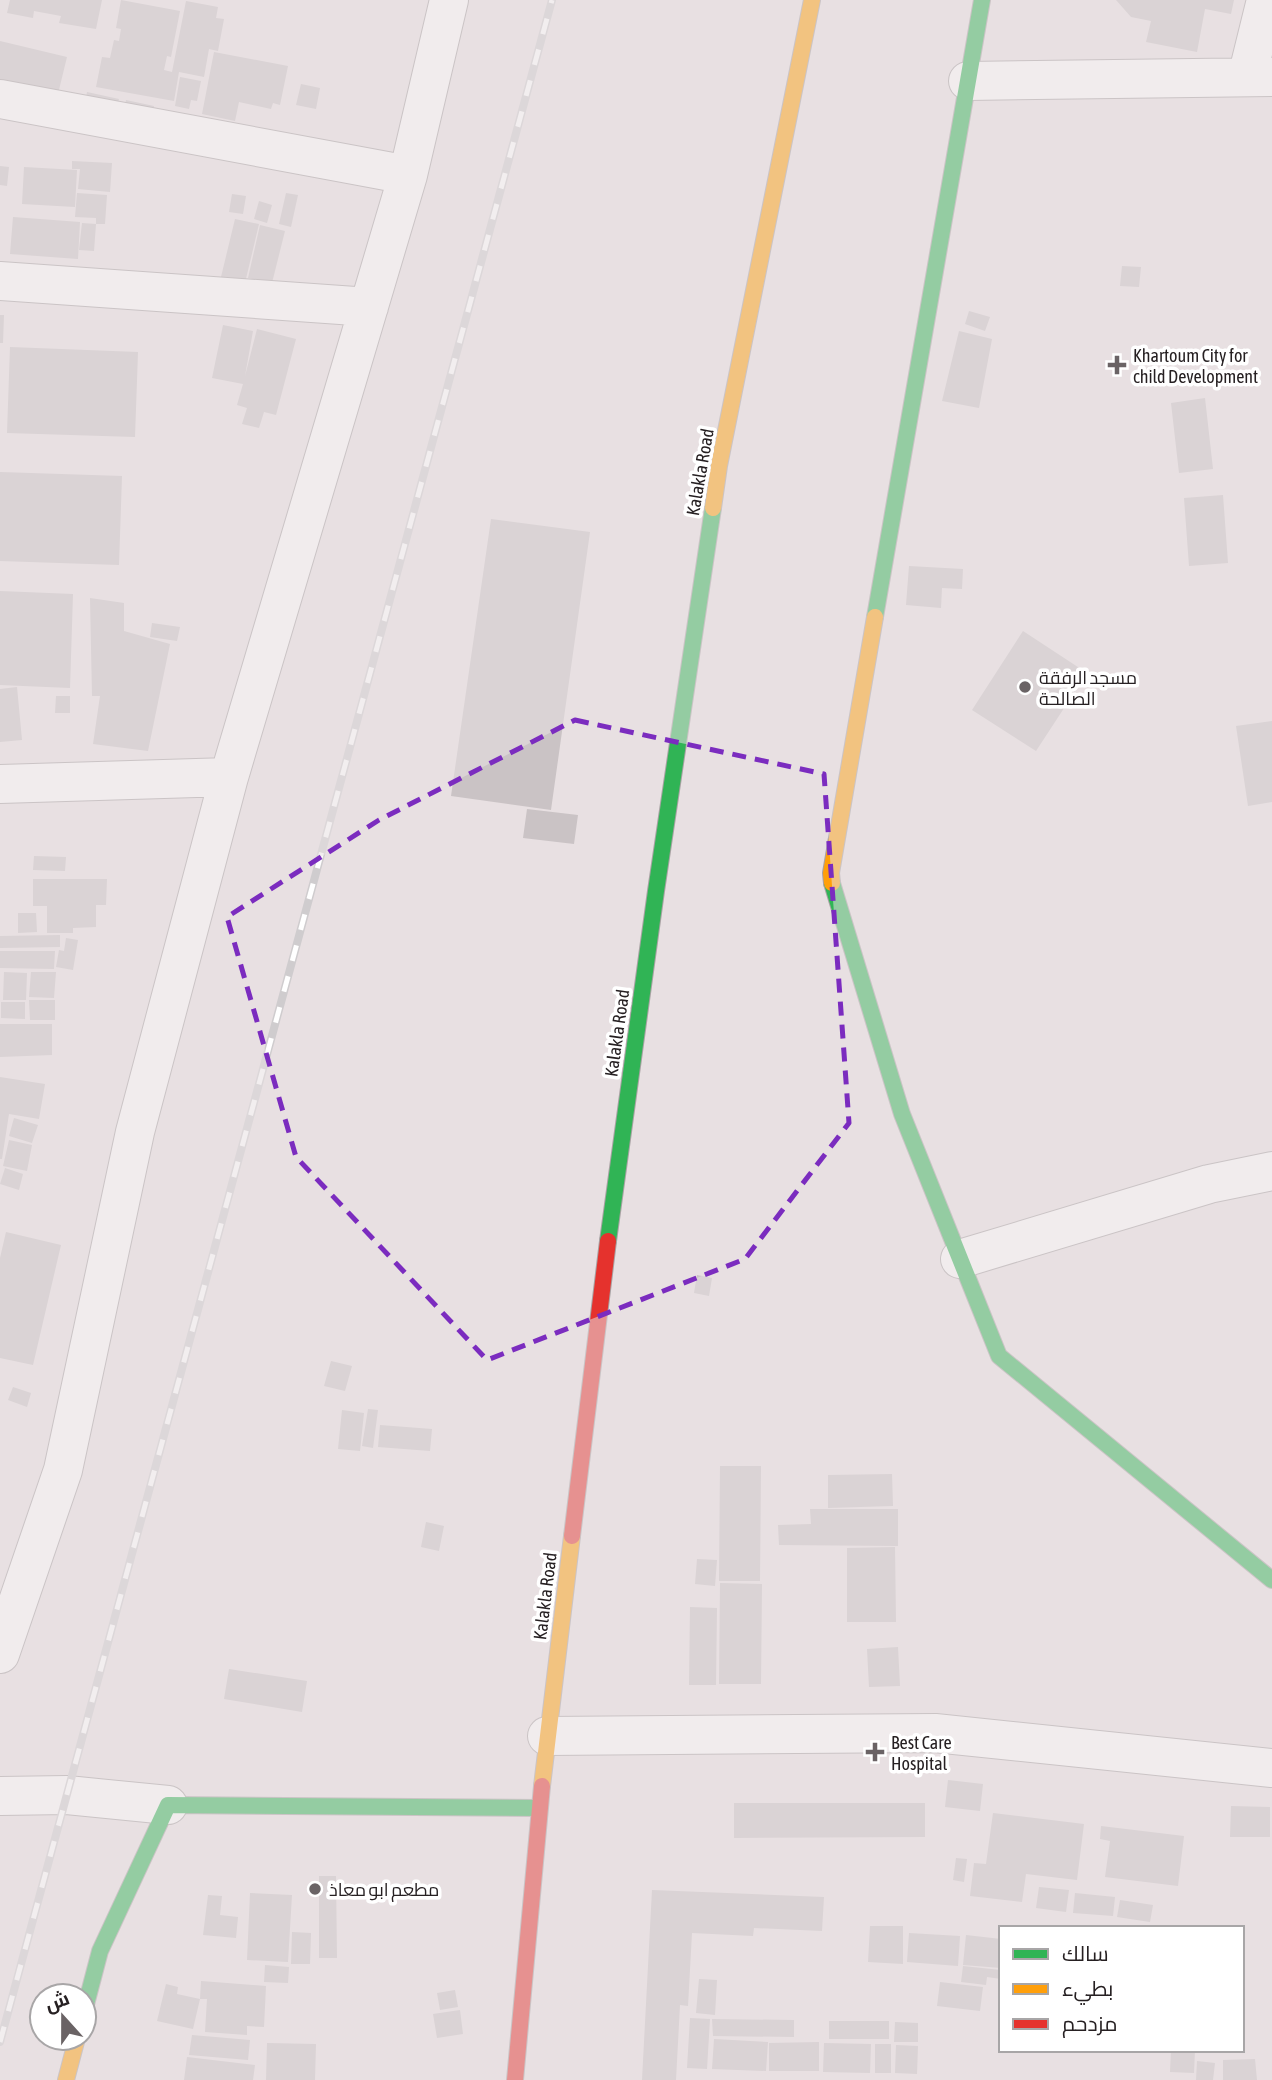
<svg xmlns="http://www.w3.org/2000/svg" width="1272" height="2080" font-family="'Asap Condensed',Cairo,sans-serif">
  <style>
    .building { fill: #cac3c5 }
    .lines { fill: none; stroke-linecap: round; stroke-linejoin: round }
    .street-casing { stroke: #a8a2a3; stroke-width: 40 }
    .fast-casing { stroke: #a8a2a3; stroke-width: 18 }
    .slow-casing { stroke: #a8a2a3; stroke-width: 18 }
    .jam-casing { stroke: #a8a2a3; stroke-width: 18 }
    .street { stroke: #fcfafb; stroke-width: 38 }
    .fast { stroke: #30b455; stroke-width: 16 }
    .slow { stroke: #ff9f0a; stroke-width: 16 }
    .jam { stroke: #e5322d; stroke-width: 16 }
    .rail-casing { stroke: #cfccce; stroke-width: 8 }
    .rail { stroke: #fff; stroke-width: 5; stroke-dasharray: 16; stroke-linecap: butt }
    .marked { fill: none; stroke: #7b2cbf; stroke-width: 5; stroke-dasharray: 14 9; stroke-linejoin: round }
    .poi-dot { fill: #6a6365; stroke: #fff; stroke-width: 2.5 }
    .labels { text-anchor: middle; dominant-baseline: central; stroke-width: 7; stroke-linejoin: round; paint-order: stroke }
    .poi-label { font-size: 18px; fill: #262022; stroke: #fff; text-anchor: start }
    .street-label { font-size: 18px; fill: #262022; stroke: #fff }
  </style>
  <rect width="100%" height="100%" fill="#e8e0e2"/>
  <path class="building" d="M 10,0 L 102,0 L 96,29 L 59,23 L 61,16 L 34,11 L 33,18 L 7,13 Z
    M 121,0 L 180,11 L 171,57 L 167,56 L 164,70 L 172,72 L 186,1 L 218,7 L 216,18 L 224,19 L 218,51 L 209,49 L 204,77 L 179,72 L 174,101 L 96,87 L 102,57 L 110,58 L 114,40 L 119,41 L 121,29 L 116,28 Z
    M 1116,0 L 1234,0 L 1231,14 L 1205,9 L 1197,52 L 1146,42 L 1151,21 L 1131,17 Z
    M 0,41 L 67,57 L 57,98 L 0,84 Z
    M 214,52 L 288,66 L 280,105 L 273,103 L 271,109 L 239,102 L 235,121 L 202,114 Z
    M 180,77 L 201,81 L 197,101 L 191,100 L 189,109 L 175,106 Z
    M 301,84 L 320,88 L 316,109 L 296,105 Z
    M 87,92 L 119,99 L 116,110 L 85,103 Z
    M 126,100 L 154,106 L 152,116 L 124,110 Z
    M 72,161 L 112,163 L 110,192 L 78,189 L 80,169 L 72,169 Z
    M 0,166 L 9,167 L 7,186 L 0,185 Z
    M 24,167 L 77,170 L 75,207 L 22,204 Z
    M 77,193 L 107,195 L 105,224 L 96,224 L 96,218 L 75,217 Z
    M 286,193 L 298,195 L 291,227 L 279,224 Z
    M 232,194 L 246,196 L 243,214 L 229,212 Z
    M 259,201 L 272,205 L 267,223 L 254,219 Z
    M 13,217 L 80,222 L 78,259 L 10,254 Z
    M 235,219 L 259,224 L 245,283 L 221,277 Z
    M 82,223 L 96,224 L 94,251 L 79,250 Z
    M 260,225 L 285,231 L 272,283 L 248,278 Z
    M 1122,266 L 1141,267 L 1139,287 L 1120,286 Z
    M 969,311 L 990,317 L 985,331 L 965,324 Z
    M 0,315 L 4,315 L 3,343 L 0,343 Z
    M 223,325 L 253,331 L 245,376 L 257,329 L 296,339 L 276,415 L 264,412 L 259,428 L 242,424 L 247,408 L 237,405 L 243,384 L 212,378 Z
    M 959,331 L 992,339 L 979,408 L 942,401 Z
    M 10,347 L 138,352 L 135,437 L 7,433 Z
    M 1205,398 L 1213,469 L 1179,473 L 1171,403 Z
    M 0,472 L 122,476 L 119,565 L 0,561 Z
    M 1223,495 L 1228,563 L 1189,566 L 1184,498 Z
    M 491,519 L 590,532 L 551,810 L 451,796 Z
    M 909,566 L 963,569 L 962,589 L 942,588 L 941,608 L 906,605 Z
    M 0,591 L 73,594 L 70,688 L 0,685 Z
    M 90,598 L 124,603 L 124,631 L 170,644 L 148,751 L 93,744 L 100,696 L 92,696 Z
    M 152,623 L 180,627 L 177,641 L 150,637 Z
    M 1023,631 L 1087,673 L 1036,751 L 972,710 Z
    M 17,687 L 22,740 L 0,742 L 0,689 Z
    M 56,696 L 70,696 L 70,713 L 55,713 Z
    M 1272,721 L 1272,802 L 1248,806 L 1236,726 Z
    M 527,809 L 578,815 L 574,844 L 523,838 Z
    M 34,856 L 66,857 L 65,871 L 33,870 Z
    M 33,879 L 107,879 L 106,905 L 96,905 L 96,927 L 73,928 L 73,933 L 47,933 L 47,906 L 33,906 Z
    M 18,913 L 36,913 L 37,932 L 18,933 Z
    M 60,935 L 60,947 L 0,948 L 0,936 Z
    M 66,938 L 78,940 L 73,970 L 56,967 L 59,950 L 64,951 Z
    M 0,951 L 55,951 L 54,969 L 0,968 Z
    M 4,972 L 27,973 L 26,1000 L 3,1000 Z
    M 31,972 L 56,972 L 54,998 L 29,997 Z
    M 29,1000 L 55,1000 L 55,1020 L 30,1020 Z
    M 1,1002 L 25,1002 L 25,1019 L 1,1018 Z
    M 0,1024 L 52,1024 L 52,1055 L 0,1057 Z
    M 0,1077 L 45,1084 L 39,1119 L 9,1114 L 2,1159 L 0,1159 Z
    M 14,1118 L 38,1125 L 32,1143 L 9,1136 Z
    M 9,1140 L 32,1145 L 27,1171 L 3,1166 Z
    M 5,1168 L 23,1174 L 19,1190 L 0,1184 Z
    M 6,1232 L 61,1245 L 33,1365 L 0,1358 L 0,1258 Z
    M 697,1275 L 712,1278 L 709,1296 L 694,1293 Z
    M 331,1361 L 352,1366 L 345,1391 L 324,1386 Z
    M 13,1387 L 31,1393 L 27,1407 L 8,1400 Z
    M 368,1409 L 378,1410 L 373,1448 L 362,1446 Z
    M 342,1410 L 364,1413 L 360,1451 L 338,1449 Z
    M 380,1425 L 432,1429 L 430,1451 L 378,1447 Z
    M 720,1466 L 761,1466 L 760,1581 L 719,1581 Z
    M 892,1474 L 893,1506 L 828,1508 L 828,1475 Z
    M 810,1509 L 898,1509 L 898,1546 L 779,1545 L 778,1525 L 811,1524 Z
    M 426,1522 L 444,1526 L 439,1551 L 421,1547 Z
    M 895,1547 L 896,1622 L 847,1622 L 847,1548 Z
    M 697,1559 L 717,1560 L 715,1586 L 695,1584 Z
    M 720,1583 L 762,1584 L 761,1684 L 719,1684 Z
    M 690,1607 L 717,1608 L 716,1685 L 689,1685 Z
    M 898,1647 L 900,1686 L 869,1687 L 867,1649 Z
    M 229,1669 L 307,1681 L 302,1712 L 224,1699 Z
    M 948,1780 L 983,1784 L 980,1811 L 945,1807 Z
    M 734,1803 L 925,1803 L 925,1837 L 734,1838 Z
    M 1231,1806 L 1270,1807 L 1270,1837 L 1230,1837 Z
    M 993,1813 L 1084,1824 L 1077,1880 L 1026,1874 L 1022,1902 L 970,1896 L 974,1863 L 986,1864 Z
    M 1101,1826 L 1184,1836 L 1178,1886 L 1105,1877 L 1110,1841 L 1100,1839 Z
    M 956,1858 L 967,1859 L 964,1882 L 953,1880 Z
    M 319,1876 L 336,1876 L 337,1958 L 319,1958 Z
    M 1039,1887 L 1069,1890 L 1066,1912 L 1036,1908 Z
    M 652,1890 L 824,1897 L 822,1931 L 754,1928 L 753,1936 L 692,1933 L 688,2006 L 680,2005 L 676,2080 L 642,2080 Z
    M 250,1893 L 292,1895 L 288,1962 L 247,1960 Z
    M 1075,1893 L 1115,1897 L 1113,1916 L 1073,1913 Z
    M 208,1895 L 222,1896 L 220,1915 L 238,1917 L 236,1938 L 203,1935 Z
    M 1120,1900 L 1153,1905 L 1150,1922 L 1117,1917 Z
    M 870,1926 L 903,1926 L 903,1964 L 868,1962 Z
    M 292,1932 L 311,1933 L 310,1964 L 291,1964 Z
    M 909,1933 L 960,1936 L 958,1966 L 907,1962 Z
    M 966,1935 L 1001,1939 L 1001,1968 L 963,1965 Z
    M 265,1965 L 289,1967 L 288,1983 L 264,1982 Z
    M 963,1966 L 1001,1970 L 1001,1979 L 987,1977 L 986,1985 L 961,1982 Z
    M 699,1979 L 717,1980 L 715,2015 L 696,2013 Z
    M 201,1981 L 266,1986 L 264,2027 L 247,2026 L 247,2035 L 205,2032 L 207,1999 L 200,1999 Z
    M 940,1982 L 983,1987 L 980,2011 L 937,2006 Z
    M 166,1984 L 178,1987 L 177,1994 L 200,1999 L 193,2029 L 157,2021 Z
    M 455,1990 L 458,2007 L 440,2010 L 437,1993 Z
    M 460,2010 L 463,2034 L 437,2038 L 433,2014 Z
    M 690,2018 L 710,2019 L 707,2069 L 687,2068 Z
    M 712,2019 L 794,2020 L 794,2037 L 713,2036 Z
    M 829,2021 L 889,2021 L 889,2039 L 829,2039 Z
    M 895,2022 L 918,2023 L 918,2042 L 894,2042 Z
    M 192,2035 L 250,2040 L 248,2060 L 189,2055 Z
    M 714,2039 L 768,2042 L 766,2071 L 712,2069 Z
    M 819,2042 L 819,2071 L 769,2071 L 769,2043 Z
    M 267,2043 L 316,2044 L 315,2080 L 266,2080 Z
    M 824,2043 L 871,2044 L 870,2073 L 823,2072 Z
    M 875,2044 L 891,2044 L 891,2073 L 875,2073 Z
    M 896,2045 L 918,2046 L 917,2074 L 895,2073 Z
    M 1171,2050 L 1195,2050 L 1194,2073 L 1170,2072 Z
    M 187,2057 L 255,2065 L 253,2080 L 184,2080 Z
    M 1255,2059 L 1257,2080 L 1223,2080 L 1223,2060 Z
    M 1197,2061 L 1215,2063 L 1213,2080 L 1196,2080 Z"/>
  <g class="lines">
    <g class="street-casing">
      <path id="street" d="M 1247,77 L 1266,0
        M 968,81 L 1272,77
        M 0,99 L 408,175
        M 0,281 L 369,307
        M 0,784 L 229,777
        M 960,1259 L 1209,1184 L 1272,1171
        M 0,1654 L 63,1470 L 135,1132 L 229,777 L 408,175 L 449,0
        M 547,1736 L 935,1733 L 1272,1768
        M 0,1796 L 67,1795 L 168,1805"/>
    </g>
    <g class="fast-casing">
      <path id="fast" d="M 875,617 L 982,0
        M 832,883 L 902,1114 L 999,1356 L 1272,1580
        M 608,1241 L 656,891 L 713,508
        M 84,2012 L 100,1951 L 168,1805 L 539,1808"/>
    </g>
    <g class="slow-casing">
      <path id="slow" d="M 713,508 L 719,466 L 812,0
        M 832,883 L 831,873 L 875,617
        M 542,1786 L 572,1536
        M 66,2080 L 77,2038"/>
    </g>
    <g class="jam-casing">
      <path id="jam" d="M 572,1536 L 608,1241
        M 515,2080 L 542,1786"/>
    </g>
    <use href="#street" class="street"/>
    <use href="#fast" class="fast"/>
    <use href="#slow" class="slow"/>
    <use href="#jam" class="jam"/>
    <g class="rail-casing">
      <path id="rail" d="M 0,2042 L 552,0"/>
    </g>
    <use href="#rail" class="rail"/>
  </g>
  <path d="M0 0H1272V2080H0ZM 575,720 L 824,774 L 849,1123 L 745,1259 L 487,1360 L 296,1157 L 227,917 L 379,820 Z" fill="#e8e0e2" fill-opacity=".55" fill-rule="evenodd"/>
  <path class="marked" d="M 575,720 L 824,774 L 849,1123 L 745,1259 L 487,1360 L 296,1157 L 227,917 L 379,820 Z"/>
  <g class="poi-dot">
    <path d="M1113.5 354.5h7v7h7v7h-7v7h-7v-7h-7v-7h7z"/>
    <circle cx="1025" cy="687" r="7"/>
    <path d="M871.5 1741.5h7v7h7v7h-7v7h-7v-7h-7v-7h7z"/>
    <circle cx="315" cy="1889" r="7"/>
  </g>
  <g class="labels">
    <g class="poi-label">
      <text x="1133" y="355">Khartoum City for<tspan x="1133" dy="21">child Development</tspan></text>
      <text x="1039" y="677">مسجد الرفقة<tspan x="1039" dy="21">الصالحة</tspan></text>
      <text x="891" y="1742">Best Care<tspan x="891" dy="21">Hospital</tspan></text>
      <text x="329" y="1889">مطعم ابو معاذ</text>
    </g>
    <g class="street-label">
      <text transform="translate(700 472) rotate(-80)">Kalakla Road</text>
      <text transform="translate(617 1033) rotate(-82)">Kalakla Road</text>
      <text transform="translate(545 1596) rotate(-83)">Kalakla Road</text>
    </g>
  </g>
  <rect x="999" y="1926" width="245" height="126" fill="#ffffff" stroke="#a8a6a7" stroke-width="2"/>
  <rect x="1013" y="1949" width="35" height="10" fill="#30b455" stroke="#a8a6a7" stroke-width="2"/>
  <text x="1062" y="1961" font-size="21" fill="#262022">سالك</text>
  <rect x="1013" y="1984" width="35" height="10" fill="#ff9f0a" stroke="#a8a6a7" stroke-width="2"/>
  <text x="1062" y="1996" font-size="21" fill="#262022">بطيء</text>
  <rect x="1013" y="2019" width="35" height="10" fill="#e5322d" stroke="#a8a6a7" stroke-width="2"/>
  <text x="1062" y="2031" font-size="21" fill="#262022">مزدحم</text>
  <g transform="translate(63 2017) rotate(339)"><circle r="33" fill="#ffffff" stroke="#a8a6a7" stroke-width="2"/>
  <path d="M0-5L12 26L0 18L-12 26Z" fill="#6a6365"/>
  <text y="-10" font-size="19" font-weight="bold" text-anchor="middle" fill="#262022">ش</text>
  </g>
</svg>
